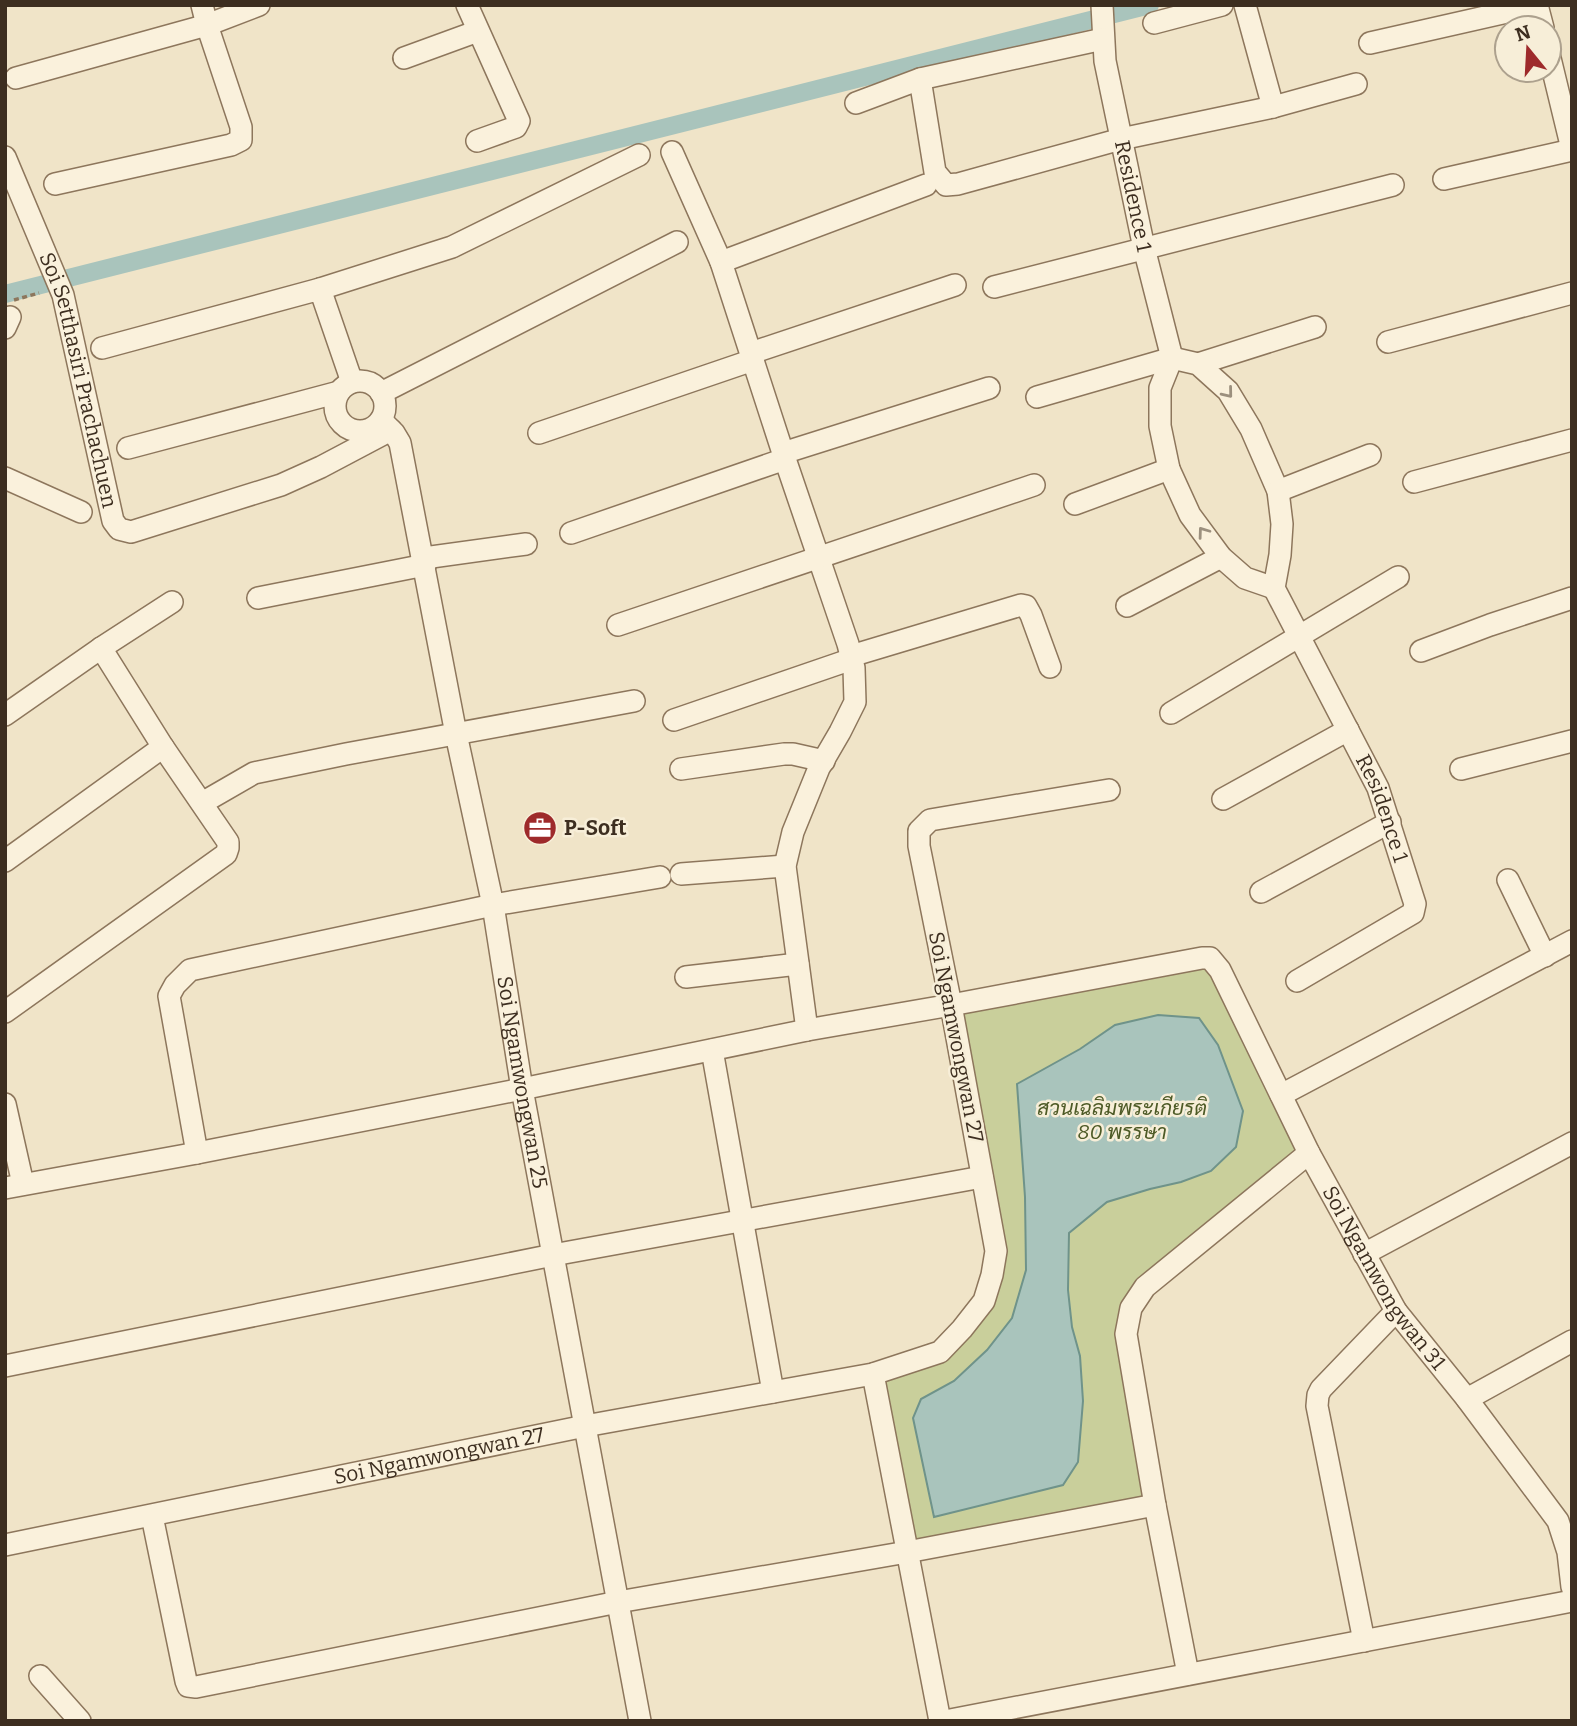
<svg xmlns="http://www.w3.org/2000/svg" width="1577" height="1726" font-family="Bitter,Sarabun,serif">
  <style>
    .green { fill: #c9cf9b }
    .water { fill: #a9c4bc; stroke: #6f938a; stroke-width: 2 }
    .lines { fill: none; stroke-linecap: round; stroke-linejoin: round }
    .canal { stroke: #a9c4bc; stroke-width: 18 }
    .minor-casing { stroke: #8d765c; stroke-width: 24 }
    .path { stroke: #8d765c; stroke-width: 3.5; stroke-dasharray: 5 3.5; stroke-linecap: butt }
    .minor { stroke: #faf1dc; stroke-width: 21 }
    .oneway { stroke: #9c907e }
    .labels { text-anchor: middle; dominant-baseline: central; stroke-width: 5; stroke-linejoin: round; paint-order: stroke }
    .street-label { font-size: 21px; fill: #3d2e20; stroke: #f7eed8 }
    .poi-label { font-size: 21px; font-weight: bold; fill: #3d2e20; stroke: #f7eed8; text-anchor: start }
    .park-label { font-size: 21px; font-style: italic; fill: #4d5a26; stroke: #f7eed8 }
  </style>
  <rect width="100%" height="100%" fill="#f0e4c8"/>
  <path class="green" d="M 1210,962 L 1302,1152 L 1127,1304 L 1151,1502 L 902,1547 L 871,1379 L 947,1359 L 994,1304 L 1005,1253 L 958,1011 Z"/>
  <path class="water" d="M 1158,1015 L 1199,1018 L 1218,1045 L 1243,1111 L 1236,1147 L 1211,1171 L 1181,1182 L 1150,1189 L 1107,1202 L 1069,1233 L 1068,1290 L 1072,1327 L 1080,1356 L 1083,1401 L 1078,1462 L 1063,1485 L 934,1517 L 913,1418 L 921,1399 L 954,1381 L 987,1350 L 1012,1318 L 1026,1270 L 1025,1197 L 1017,1084 L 1080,1049 L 1115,1025 Z"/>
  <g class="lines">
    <path class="canal" d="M 5,294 L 1150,5"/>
    <g class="minor-casing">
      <g id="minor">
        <path d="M 467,5 L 519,121 L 516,127 L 477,141"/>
        <path id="s1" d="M 1102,5 L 1105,61 L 1144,248 L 1172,358 L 1160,388 L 1160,426 L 1169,469 L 1190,515 L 1221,557 L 1245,578 L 1274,588"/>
        <path d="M 1245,5 L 1273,107"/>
        <path d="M 1537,5 L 1543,28"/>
        <path d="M 1154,23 L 1222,5"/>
        <path d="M 1370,43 L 1538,5"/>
        <path d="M 1549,54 L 1572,149"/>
        <path d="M 404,58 L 478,31"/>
        <path d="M 16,78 L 207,25 L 259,5"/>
        <path d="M 920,79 L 935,172 L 946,185 L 958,184 L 1121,139 L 1273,107 L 1356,84"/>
        <path d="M 856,103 L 920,79 L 1103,39"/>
        <path d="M 672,152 L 721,262 L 783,453 L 848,644 L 854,668 L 855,702 L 840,732 L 819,768 L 793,832 L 785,866 L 807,1030"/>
        <path id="s2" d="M 5,157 L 63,295 L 113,521 L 119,529 L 131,532 L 281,485 L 321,467 L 391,430"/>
        <path d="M 1444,179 L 1572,150"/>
        <path d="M 55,184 L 231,145 L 241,140 L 241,127 L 207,25 L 202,5"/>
        <path d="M 721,262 L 926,185"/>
        <path d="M 994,287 L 1393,185"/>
        <path d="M 320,289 L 452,247 L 639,155"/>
        <path d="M 5,328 L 10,317"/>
        <path d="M 1388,342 L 1572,293"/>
        <path d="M 102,348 L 320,289 L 352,382"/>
        <path d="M 751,353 L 955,285"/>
        <path id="s3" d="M 1172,358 L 1198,364 L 1228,391 L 1251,429 L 1278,491 L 1282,524 L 1280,555 L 1274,588 L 1378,788 L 1415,904 L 1413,913 L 1297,981"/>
        <path d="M 1198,364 L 1315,327"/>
        <circle cx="360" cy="406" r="25"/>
        <path d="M 381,393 L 677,242"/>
        <path d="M 1037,397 L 1172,358"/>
        <path id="s4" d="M 381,420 L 394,433 L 400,443 L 456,734 L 493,905 L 522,1089 L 640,1721"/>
        <path d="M 539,433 L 753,360"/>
        <path d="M 128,448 L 339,392"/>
        <path d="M 783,453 L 989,388"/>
        <path d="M 5,478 L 81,512"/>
        <path d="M 1414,482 L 1572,440"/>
        <path d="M 1278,491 L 1370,455"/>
        <path d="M 1075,504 L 1169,469"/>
        <path d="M 571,533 L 785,459"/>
        <path d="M 424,558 L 526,544"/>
        <path d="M 258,598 L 425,565"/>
        <path d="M 1127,606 L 1221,557"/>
        <path d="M 618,625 L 1034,485"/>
        <path d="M 1421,651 L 1490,625 L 1572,598"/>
        <path d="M 851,656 L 1021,605 L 1026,606 L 1031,615 L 1050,667"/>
        <path d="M 1171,713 L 1398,577"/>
        <path d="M 5,715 L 101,648 L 172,602"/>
        <path d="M 674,720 L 852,659"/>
        <path d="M 681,769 L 784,754 L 793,754 L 824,761"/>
        <path d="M 1461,769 L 1572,741"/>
        <path d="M 1223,799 L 1348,730"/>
        <path d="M 202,803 L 254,773 L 346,754 L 634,701"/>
        <path d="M 5,861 L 163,747"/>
        <path d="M 681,874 L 785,866"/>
        <path d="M 1508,880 L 1545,956"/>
        <path d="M 1261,892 L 1390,822"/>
        <path d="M 686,977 L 798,964"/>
        <path d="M 5,1012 L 226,854 L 228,848 L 228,842 L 163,747 L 101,648"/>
        <path d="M 712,1050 L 773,1392"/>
        <path d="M 1281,1095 L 1572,941"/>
        <path d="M 5,1104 L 23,1184"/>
        <path d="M 197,1153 L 169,996 L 175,985 L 190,970 L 493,905 L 660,877"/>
        <path id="s5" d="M 5,1188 L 197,1153 L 522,1089 L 807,1030 L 951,1005 L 1202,958 L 1210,958 L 1220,970 L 1309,1153 L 1396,1311 L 1467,1399 L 1558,1521 L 1568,1552 L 1572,1587"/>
        <path d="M 1364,1254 L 1572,1143"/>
        <path d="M 5,1366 L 553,1255 L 982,1177"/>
        <path d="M 873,1374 L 940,1721"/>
        <path d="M 1467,1399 L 1572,1341"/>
        <path d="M 152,1516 L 186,1681 L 188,1686 L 196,1687 L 618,1602 L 907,1552 L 1155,1505"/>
        <path id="s6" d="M 5,1545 L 585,1426 L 873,1374 L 940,1352 L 962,1329 L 984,1301 L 992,1275 L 996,1251 L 951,1005 L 919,846 L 919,831 L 930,820 L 1109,790"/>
        <path d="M 1364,1641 L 1317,1406 L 1318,1395 L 1321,1389 L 1396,1311"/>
        <path d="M 1188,1674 L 1155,1505 L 1126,1334 L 1131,1308 L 1145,1287 L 1309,1153"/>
        <path d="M 40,1676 L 80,1721"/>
        <path d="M 945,1721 L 1572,1601"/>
      </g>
    </g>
    <path class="path" d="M 14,300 L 39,293"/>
    <use href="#minor" class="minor"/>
  </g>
  <defs><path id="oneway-chevron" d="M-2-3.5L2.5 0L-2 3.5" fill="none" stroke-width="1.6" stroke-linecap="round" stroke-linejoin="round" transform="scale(1.75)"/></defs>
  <g class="oneway">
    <use href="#oneway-chevron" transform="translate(1228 393) rotate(51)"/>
    <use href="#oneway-chevron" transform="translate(1203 532) rotate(-126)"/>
  </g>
  <defs>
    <g id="office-disc" transform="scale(1.75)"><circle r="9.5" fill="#9e2a2b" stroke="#f7eed8"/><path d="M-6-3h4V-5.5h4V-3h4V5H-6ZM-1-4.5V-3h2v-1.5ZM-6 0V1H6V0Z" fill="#fff"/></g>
  </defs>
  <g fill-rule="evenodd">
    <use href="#office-disc" x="540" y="828"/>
  </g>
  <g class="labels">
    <g class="street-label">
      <text stroke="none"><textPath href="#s1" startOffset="194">Residence 1</textPath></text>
      <text stroke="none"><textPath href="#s2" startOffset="236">Soi Setthasiri Prachachuen</textPath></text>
      <text stroke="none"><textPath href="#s3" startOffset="523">Residence 1</textPath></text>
      <text transform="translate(956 1037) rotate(79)">Soi Ngamwongwan 27</text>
      <text stroke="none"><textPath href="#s4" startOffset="681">Soi Ngamwongwan 25</textPath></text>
      <text stroke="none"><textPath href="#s5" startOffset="1592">Soi Ngamwongwan 31</textPath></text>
      <text stroke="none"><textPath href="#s6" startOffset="443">Soi Ngamwongwan 27</textPath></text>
    </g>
    <g class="poi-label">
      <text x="564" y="828">P-Soft</text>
    </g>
    <g class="park-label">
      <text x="1122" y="1108">สวนเฉลิมพระเกียรติ<tspan x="1122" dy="24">80 พรรษา</tspan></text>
    </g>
  </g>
  <rect width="1577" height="1726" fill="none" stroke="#3d2e20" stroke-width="14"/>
  <g transform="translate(1528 49) rotate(342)"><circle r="33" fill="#f7eed8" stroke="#ada18e" stroke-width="2"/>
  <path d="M0-5L12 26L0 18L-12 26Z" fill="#9e2a2b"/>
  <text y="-10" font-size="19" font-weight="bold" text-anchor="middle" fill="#3d2e20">N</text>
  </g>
</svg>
